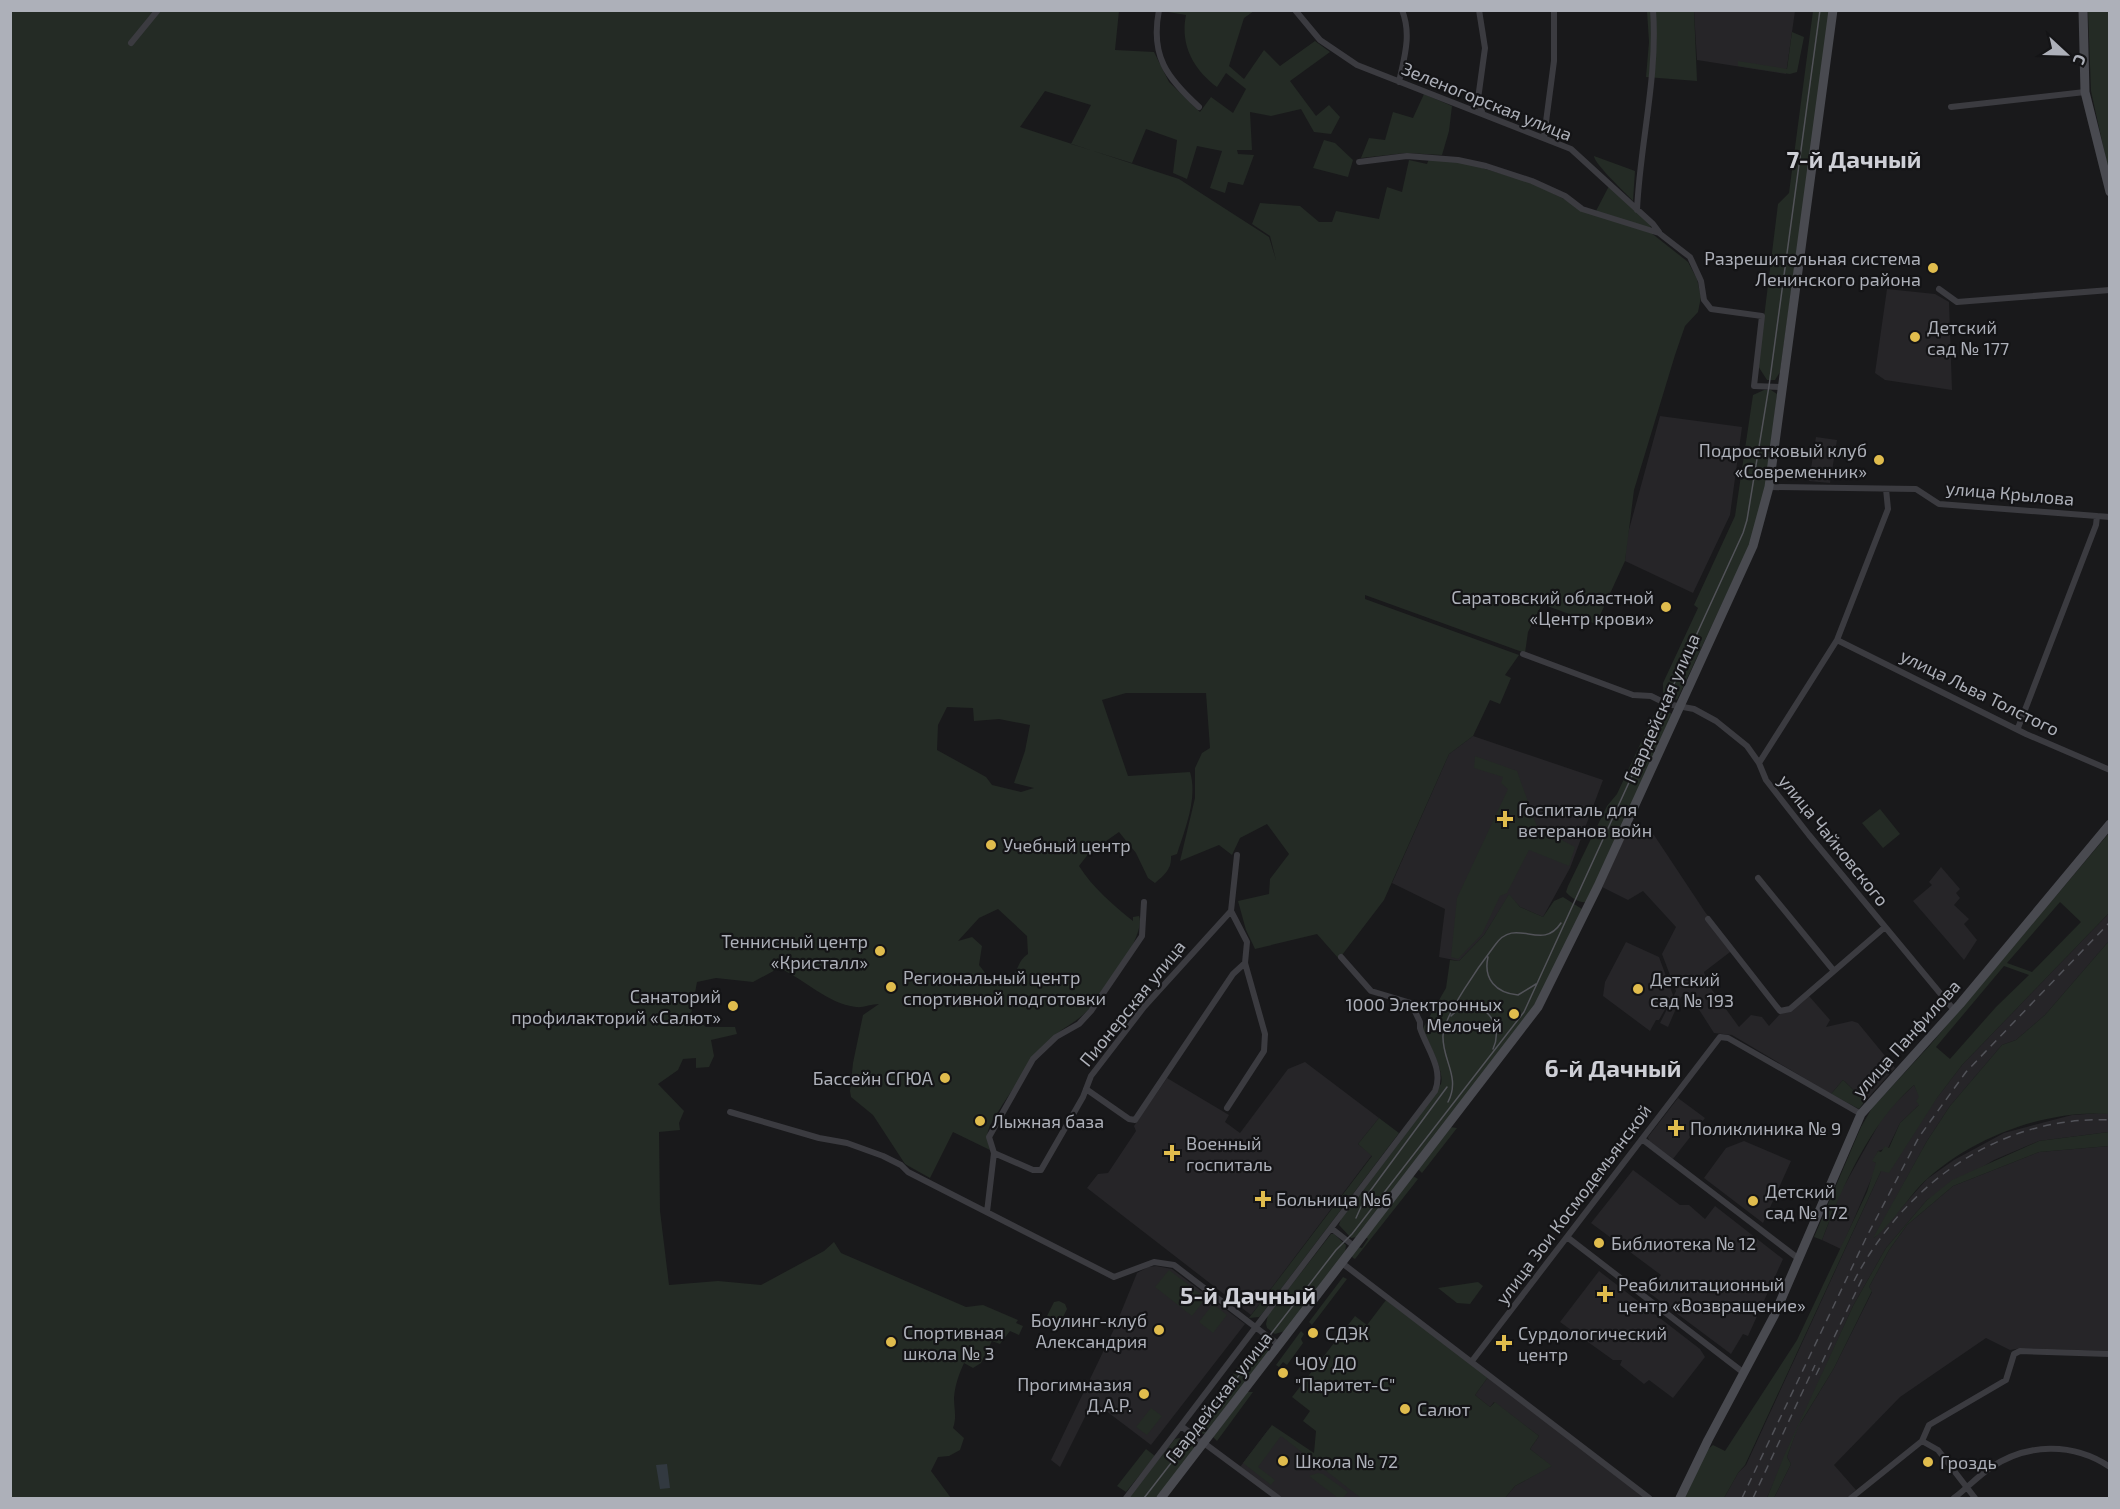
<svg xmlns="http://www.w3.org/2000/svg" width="2120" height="1509" font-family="'Exo 2',sans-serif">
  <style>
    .built { fill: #262528 }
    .green { fill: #242b25; fill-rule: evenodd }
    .water { fill: #323940 }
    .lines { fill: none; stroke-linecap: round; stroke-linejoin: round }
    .street { stroke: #3b3b40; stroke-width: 6 }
    .secondary { stroke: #494a50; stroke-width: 9 }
    .tram { stroke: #525359; stroke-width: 1.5 }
    .rail { stroke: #525359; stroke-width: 1.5; stroke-dasharray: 8 6; stroke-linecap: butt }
    .poi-dot { fill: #e0bc4d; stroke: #141416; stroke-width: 2 }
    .labels { text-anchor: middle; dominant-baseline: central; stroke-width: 4.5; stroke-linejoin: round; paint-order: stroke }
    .street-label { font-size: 18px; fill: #adb0b9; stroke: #141416 }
    .poi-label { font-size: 18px; fill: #adb0b9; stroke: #141416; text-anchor: start }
    .district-label { font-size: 24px; font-weight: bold; fill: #cecfd6; stroke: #141416 }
  </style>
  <rect width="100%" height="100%" fill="#19191b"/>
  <path class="built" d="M 1694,11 L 1795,11 L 1786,74 L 1697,60 Z
    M 1887,289 L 1935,294 L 1949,302 L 1952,390 L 1885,380 L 1875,373 Z
    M 1660,416 L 1742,427 L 1730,515 L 1693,593 L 1625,561 L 1627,537 Z
    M 1816,437 L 1837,440 L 1830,483 L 1809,481 Z
    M 1473,736 L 1603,780 L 1570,868 L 1543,917 L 1520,907 L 1509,895 L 1484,935 L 1459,961 L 1439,957 L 1445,909 L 1392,883 L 1449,754 Z
    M 1632,822 L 1654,835 L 1705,912 L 1734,949 L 1704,972 L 1707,983 L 1739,1027 L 1751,1015 L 1762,1017 L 1769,1026 L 1781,1013 L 1809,996 L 1830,1020 L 1826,1027 L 1852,1021 L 1858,1023 L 1895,1068 L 1865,1101 L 1843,1080 L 1831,1094 L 1732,1035 L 1714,1033 L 1689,994 L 1681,997 L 1668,1027 L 1660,1023 L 1676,991 L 1662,954 L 1676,927 L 1643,891 L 1628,900 L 1602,887 Z
    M 1941,867 L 1960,889 L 1956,893 L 1960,898 L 1954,905 L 1969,919 L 1964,924 L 1977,940 L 1964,960 L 1913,901 L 1932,885 L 1929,882 Z
    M 2109,913 L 2109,941 L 2045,1015 L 2016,1040 L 2002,1045 L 1950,1106 L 1927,1141 L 1874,1238 L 1927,1179 L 1954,1160 L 2004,1133 L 2072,1115 L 2100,1113 L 2109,1114 L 2109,1132 L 2039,1141 L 1994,1160 L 1927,1200 L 1886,1248 L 1853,1306 L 1800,1424 L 1834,1368 L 1872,1292 L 1869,1287 L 1889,1250 L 1907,1225 L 1953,1186 L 2039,1152 L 2109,1146 L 2109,1351 L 2021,1348 L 2010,1350 L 1986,1338 L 1900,1397 L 1834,1465 L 1856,1490 L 1847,1498 L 1774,1498 L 1791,1464 L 1787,1457 L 1795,1434 L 1767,1498 L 1724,1498 L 1738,1473 L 1746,1465 L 1881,1171 L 1962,1065 Z
    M 1626,942 L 1659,957 L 1673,995 L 1659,1020 L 1656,1020 L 1650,1031 L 1603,996 L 1605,982 Z
    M 1305,1062 L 1379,1118 L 1358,1144 L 1372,1155 L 1251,1315 L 1087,1188 L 1098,1174 L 1108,1173 L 1136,1131 L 1134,1126 L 1167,1078 L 1229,1115 L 1225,1122 L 1240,1133 L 1288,1069 Z
    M 1914,1085 L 1920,1097 L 1919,1105 L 1900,1123 L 1888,1148 L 1878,1151 L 1873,1161 L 1876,1163 L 1876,1168 L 1841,1249 L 1822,1240 L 1840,1193 L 1885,1113 Z
    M 1678,1098 L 1705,1118 L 1673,1159 L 1649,1141 L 1648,1137 Z
    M 1744,1141 L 1791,1161 L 1763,1223 L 1704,1178 L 1726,1148 Z
    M 1633,1170 L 1680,1205 L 1689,1205 L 1705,1219 L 1715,1206 L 1783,1259 L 1748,1336 L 1743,1334 L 1731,1354 L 1648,1292 L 1661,1275 L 1591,1223 Z
    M 1156,1266 L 1172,1269 L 1245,1324 L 1151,1445 L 1093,1401 L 1060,1467 L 1051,1460 L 1115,1327 L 1137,1273 L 1148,1267 Z
    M 1599,1271 L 1700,1349 L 1705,1357 L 1673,1398 L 1649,1380 L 1644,1384 L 1620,1365 L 1622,1360 L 1613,1360 L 1560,1322 Z
    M 1488,1377 L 1645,1498 L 1505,1498 L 1515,1486 L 1551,1466 L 1530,1449 L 1539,1436 L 1494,1402 L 1490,1407 L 1475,1395 Z
    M 1268,1430 L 1274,1434 L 1282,1432 L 1369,1498 L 1281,1498 L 1240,1467 Z"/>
  <path class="green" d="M 10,11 L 1119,11 L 1115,50 L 1154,52 L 1169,82 L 1200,112 L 1211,97 L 1233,113 L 1246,89 L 1226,73 L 1217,87 C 1193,69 1180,45 1186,15 L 1162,11 L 1254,11 L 1244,18 L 1229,66 L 1244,79 L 1264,50 L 1280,66 L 1315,41 L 1330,52 L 1290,81 L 1316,116 L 1329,105 L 1340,117 L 1331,134 L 1314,132 L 1301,109 L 1271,116 L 1250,112 L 1252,150 L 1237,150 L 1238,154 L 1254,155 L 1243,185 L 1228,182 L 1225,193 L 1210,188 L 1222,151 L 1197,146 L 1187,179 L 1173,173 L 1177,140 L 1146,129 L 1132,163 L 1071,144 L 1091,105 L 1045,91 L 1020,127 L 1179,179 L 1269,237 L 1276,260 L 1270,236 L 1252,224 L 1260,203 L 1300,206 L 1319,222 L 1332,222 L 1336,211 L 1379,219 L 1387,187 L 1402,192 L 1409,160 L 1427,164 L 1429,159 L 1466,163 L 1532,183 L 1572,203 L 1650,232 L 1688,262 L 1697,279 L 1701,297 L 1698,312 L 1685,326 L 1675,355 L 1634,490 L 1625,561 L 1596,624 L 1542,604 L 1528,632 L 1525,653 L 1365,595 L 1365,599 L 1519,655 L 1505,675 L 1511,678 L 1500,704 L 1490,700 L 1473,736 L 1449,754 L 1384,900 L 1339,959 L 1317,934 L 1255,949 L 1246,930 L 1238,901 L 1269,894 L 1270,879 L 1289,854 L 1267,824 L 1240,838 L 1232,855 L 1219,845 L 1180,861 L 1195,798 L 1195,768 L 1202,753 L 1210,748 L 1206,693 L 1126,693 L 1102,700 L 1128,776 L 1190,772 C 1198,798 1185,829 1177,854 L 1171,856 C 1172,869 1164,875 1155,883 L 1148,878 L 1136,853 L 1119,832 L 1089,853 L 1079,866 C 1093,888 1113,905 1133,921 L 1133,917 L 1139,916 C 1147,935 1102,995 1088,1010 C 1078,1021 1066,1026 1055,1035 C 1041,1047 997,1110 989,1128 C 986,1136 988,1143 990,1150 L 953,1132 L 930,1178 L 905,1164 L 873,1115 L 851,1097 L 850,1091 L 853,1063 L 863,1015 L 879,1004 C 871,1004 863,1008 856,1007 C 826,1003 806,980 779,968 L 753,982 L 716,978 L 697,982 L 691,1015 L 706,1027 L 735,1027 L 737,1034 L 711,1040 L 714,1056 L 709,1067 L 696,1068 L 696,1058 L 683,1059 L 678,1070 L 658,1084 L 684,1111 L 679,1123 L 680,1130 L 659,1132 L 660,1211 L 669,1285 L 718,1281 L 761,1285 L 824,1251 L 834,1242 L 841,1253 L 966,1307 L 983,1305 L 1018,1320 L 1016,1323 L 1023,1326 L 1019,1335 L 1010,1331 L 1000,1344 L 992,1341 L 981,1363 L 973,1368 L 964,1363 C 959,1374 955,1385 954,1398 C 954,1409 957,1417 953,1428 L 964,1438 L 960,1450 L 949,1456 L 938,1457 L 931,1471 L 951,1498 L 11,1498 ZM 947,707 L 973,708 L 974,721 L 999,719 L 1030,725 L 1025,751 L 1014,783 L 1034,788 L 1021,792 L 992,785 L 986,777 L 937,750 L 938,725 ZM 998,909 L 1027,936 L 1028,954 C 1012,964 1021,986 993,983 L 979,965 L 982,946 L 972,937 L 958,941 L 979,918 Z
    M 1647,11 L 1694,11 L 1697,81 L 1646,77 L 1649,42 Z
    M 1813,11 L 1830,11 L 1780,372 L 1775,380 L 1767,380 L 1758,366 L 1778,204 L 1789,193 Z
    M 2088,11 L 2109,11 L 2109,173 L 2091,91 Z
    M 1792,32 L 1804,37 L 1797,72 L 1790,74 L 1738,66 L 1738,61 L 1787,69 Z
    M 1424,94 L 1452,106 L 1449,131 L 1442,155 L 1406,153 L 1361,158 L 1369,138 L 1385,140 L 1393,112 L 1413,118 Z
    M 1324,140 L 1335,143 L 1353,160 L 1348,177 L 1313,168 Z
    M 1594,156 L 1635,171 L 1633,201 C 1625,192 1595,165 1594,156 Z
    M 1609,186 L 1650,223 L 1651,229 L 1596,211 Z
    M 1764,390 L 1771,390 L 1777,394 L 1767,481 L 1750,544 L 1677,700 L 1663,693 L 1663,683 L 1698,608 L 1694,605 L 1735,516 L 1753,395 Z
    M 1662,707 L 1672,714 L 1587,902 C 1580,904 1570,897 1566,892 L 1568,886 L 1607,806 L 1617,794 L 1656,710 Z
    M 1475,756 L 1517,771 L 1537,827 L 1575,847 L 1569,866 L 1529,850 L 1507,893 L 1500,896 L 1482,934 L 1458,959 L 1451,957 L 1457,898 L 1508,789 L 1501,783 L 1503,777 L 1474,768 Z
    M 1880,809 L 1900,834 L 1883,848 L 1862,823 Z
    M 2109,833 L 2109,913 L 1962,1065 L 1937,1098 L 1889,1173 L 1881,1171 L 1745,1465 L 1738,1473 L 1724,1498 L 1685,1498 L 1707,1450 L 1713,1445 L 1725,1451 L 1797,1340 L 1867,1192 L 1876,1163 L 1872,1161 L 1878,1151 L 1881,1152 L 1885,1146 L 1889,1148 L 1900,1123 L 1919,1105 L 1916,1101 L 1919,1097 L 1914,1085 C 1870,1123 1842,1187 1822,1240 L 1814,1237 L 1861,1127 L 1872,1108 L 1931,1044 ZM 2060,902 L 2081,922 L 2032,972 L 2007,963 ZM 2004,966 L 2029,975 L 1996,1007 L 1950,1059 L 1936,1047 Z
    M 1509,894 L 1520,907 L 1543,917 L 1554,901 L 1563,897 L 1582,909 L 1536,1004 L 1357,1237 L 1351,1238 L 1339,1225 L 1341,1219 L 1441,1084 C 1445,1071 1428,1043 1423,1028 L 1446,988 L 1450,960 L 1459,961 L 1484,935 Z
    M 2109,941 L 2109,1114 C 2044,1109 1964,1140 1918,1188 C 1908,1199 1883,1234 1873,1238 L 1927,1141 L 1950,1106 L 2002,1045 L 2016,1040 L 2045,1015 Z
    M 1843,1080 L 1865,1101 L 1859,1109 L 1831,1094 Z
    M 1379,1118 L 1399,1133 L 1262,1314 L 1259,1317 L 1249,1318 L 1372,1156 L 1358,1144 Z
    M 1450,1127 L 1457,1128 L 1422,1173 L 1418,1169 Z
    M 2109,1132 L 2109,1146 L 2039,1152 L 1953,1186 L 1907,1225 L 1889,1250 L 1869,1287 L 1872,1291 L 1834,1368 L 1798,1427 L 1787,1457 L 1791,1464 L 1774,1498 L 1767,1498 L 1784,1456 L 1853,1306 L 1886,1248 L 1927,1200 L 1952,1180 L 2039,1141 Z
    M 1413,1176 L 1418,1179 L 1355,1259 L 1353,1258 L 1351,1255 L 1358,1247 L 1362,1248 L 1368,1239 L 1366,1237 Z
    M 1331,1234 L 1334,1234 L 1346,1245 L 1345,1253 L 1285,1331 L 1275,1334 L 1267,1328 L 1266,1324 L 1268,1315 Z
    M 1169,1270 L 1206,1298 L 1192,1316 L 1155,1287 Z
    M 1343,1277 L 1347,1279 L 1312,1325 L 1309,1322 Z
    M 1478,1282 L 1483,1286 L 1470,1304 L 1457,1303 L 1438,1288 Z
    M 1386,1300 L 1488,1377 L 1475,1395 L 1490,1407 L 1495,1402 L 1539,1436 L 1530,1449 L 1552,1466 L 1515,1486 L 1505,1498 L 1361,1498 L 1281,1436 L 1258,1467 L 1275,1480 L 1271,1485 L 1243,1463 L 1272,1425 L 1314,1453 L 1316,1431 L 1303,1421 L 1310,1411 L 1292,1397 L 1355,1316 L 1367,1325 Z
    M 1059,1301 L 1065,1304 L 1067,1309 L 1059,1325 L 1046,1318 L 1054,1302 Z
    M 1213,1304 L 1227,1315 L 1213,1333 L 1199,1322 Z
    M 1301,1331 L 1304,1334 L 1301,1339 L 1303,1343 L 1287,1365 L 1283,1362 L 1279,1367 L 1276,1365 Z
    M 1264,1340 L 1271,1349 L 1206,1435 L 1192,1429 L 1192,1426 L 1259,1341 Z
    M 1247,1392 L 1253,1392 L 1217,1441 L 1213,1437 Z
    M 1151,1408 L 1162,1416 L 1147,1435 L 1136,1427 Z
    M 1179,1438 L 1191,1442 L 1194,1449 L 1157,1498 L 1128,1498 L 1175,1439 Z
    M 1146,1449 L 1155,1456 L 1126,1492 L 1117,1486 Z
    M 1318,1473 L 1323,1474 L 1348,1492 L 1343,1498 L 1338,1498 L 1309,1476 Z"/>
  <path class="water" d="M 667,1464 L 670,1488 L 660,1489 L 656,1465 Z"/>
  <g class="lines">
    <path class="street" d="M 1159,10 C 1150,56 1167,78 1199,107
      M 1295,10 L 1320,40 L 1357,65 L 1571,149 L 1653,224 L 1659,232
      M 1479,10 L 1485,48 L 1478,99 L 1482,112
      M 131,43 L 158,10
      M 1399,82 C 1404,58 1412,35 1402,10
      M 1951,107 L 2085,92
      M 1544,137 L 1554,61 L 1554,10
      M 1359,162 L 1407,156 L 1458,160 L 1486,166 L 1532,181 L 1565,196 L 1582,209 L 1659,233 L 1690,257 L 1701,281 L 1704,300 L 1711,309 L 1762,316 L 1754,386 L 1782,387
      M 1637,210 C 1640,143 1658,77 1653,10
      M 1939,289 L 1957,302 L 2110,290
      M 1769,487 L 1916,489 L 1939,504 L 2110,517
      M 1837,640 L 2026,734 L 2110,770
      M 1523,654 L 1633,695 L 1651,696 L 1667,704 L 1694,709 L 1716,721 L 1747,746 L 1759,763 L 1766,780 L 1809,835 L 1954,1010
      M 2018,728 L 2096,525 L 2097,516
      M 1759,763 L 1837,640 L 1888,509 L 1886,489
      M 1758,878 L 1834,971
      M 1708,919 L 1780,1011 L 1790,1009 L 1885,927
      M 1086,1089 L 1129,1119 L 1135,1120 L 1233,974 L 1245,963
      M 1227,1108 L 1264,1051 L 1265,1034 L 1245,963 L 1247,942 L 1231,911
      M 730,1112 L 819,1138 L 847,1143 L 883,1156 L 901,1165 L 908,1172 L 1114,1277 L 1154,1262 L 1174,1265 L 1279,1345
      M 1642,1139 L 1799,1259
      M 994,1153 L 1033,1170 L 1041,1170 L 1083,1097 L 1091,1076 L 1144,1007 L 1231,911 L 1237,855
      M 987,1212 L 994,1153 L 989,1137 L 1033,1059 L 1056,1037 L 1079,1024 L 1091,1011 L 1142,936 L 1144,902
      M 1331,1228 L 1354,1246
      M 1567,1237 L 1744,1373
      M 1342,1263 L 1649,1498
      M 1472,1361 L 1720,1037 L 1728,1038 L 1861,1114
      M 1181,1426 L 1278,1498
      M 1922,1441 L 1938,1450 L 1975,1498
      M 1126,1498 L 1435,1091 C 1444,1069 1427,1049 1420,1028 L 1420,1022 L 1411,1003 L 1371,991 L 1341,957
      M 1851,1498 L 1922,1441 L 1929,1425 L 2006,1380 L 2014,1354 L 2020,1351 L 2110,1354
      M 1954,1498 C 1966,1489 1977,1477 1990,1468 C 2027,1443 2073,1442 2110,1467"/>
    <path class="secondary" d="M 2083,10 L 2085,92 L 2110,192
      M 1161,1498 L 1538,1007 L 1598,886 L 1753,546 L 1769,487 L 1833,10
      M 1680,1498 L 1708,1440 L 1774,1316 L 1861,1114 L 1960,1004 L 2110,824"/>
    <path class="tram" d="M 1488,957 C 1483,979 1496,993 1518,995 L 1536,984
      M 1451,1016 C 1474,991 1507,1019 1493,1049
      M 1448,1102 C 1461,1077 1442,1060 1443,1036 C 1443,1016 1482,962 1495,945 C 1516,915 1541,953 1561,923
      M 1356,1218 L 1365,1198 L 1447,1087
      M 1144,1498 L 1336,1250 L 1352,1234 L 1524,1012 L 1743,533 L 1747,520 L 1769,386 L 1820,10"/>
    <path class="rail" d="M 1854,1281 C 1903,1186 1999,1115 2110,1120
      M 1816,1375 L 1864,1275
      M 1742,1498 L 1866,1238 L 1919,1137 L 1966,1072 L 2110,922
      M 1753,1498 L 1815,1365"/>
  </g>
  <g class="poi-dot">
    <circle cx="1933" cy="268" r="6"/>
    <circle cx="1915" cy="337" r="6"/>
    <circle cx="1879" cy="460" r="6"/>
    <circle cx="1666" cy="607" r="6"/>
    <path d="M1502 810h6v6h6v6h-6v6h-6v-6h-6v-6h6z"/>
    <circle cx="991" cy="845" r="6"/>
    <circle cx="880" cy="951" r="6"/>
    <circle cx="891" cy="987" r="6"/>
    <circle cx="1638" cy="989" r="6"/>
    <circle cx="733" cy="1006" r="6"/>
    <circle cx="1514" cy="1014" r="6"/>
    <circle cx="945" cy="1078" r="6"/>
    <circle cx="980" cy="1121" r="6"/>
    <path d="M1673 1119h6v6h6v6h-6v6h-6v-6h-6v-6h6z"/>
    <path d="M1169 1144h6v6h6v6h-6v6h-6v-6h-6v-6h6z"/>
    <path d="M1260 1190h6v6h6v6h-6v6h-6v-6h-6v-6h6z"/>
    <circle cx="1753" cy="1201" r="6"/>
    <circle cx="1599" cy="1243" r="6"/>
    <path d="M1602 1285h6v6h6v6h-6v6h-6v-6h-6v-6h6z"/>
    <circle cx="1159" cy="1330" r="6"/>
    <circle cx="1313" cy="1333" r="6"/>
    <circle cx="891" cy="1342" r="6"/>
    <path d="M1501 1334h6v6h6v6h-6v6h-6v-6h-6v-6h6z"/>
    <circle cx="1283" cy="1373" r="6"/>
    <circle cx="1144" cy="1394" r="6"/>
    <circle cx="1405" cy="1409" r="6"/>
    <circle cx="1283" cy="1461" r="6"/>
    <circle cx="1928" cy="1462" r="6"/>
  </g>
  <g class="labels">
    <g class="street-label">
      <text transform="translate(1487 101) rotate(22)">Зеленогорская улица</text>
      <text transform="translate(2010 493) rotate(5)">улица Крылова</text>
      <text transform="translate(1980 692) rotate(26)">улица Льва Толстого</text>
      <text transform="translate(1661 708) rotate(-66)">Гвардейская улица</text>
      <text transform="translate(1834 840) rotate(51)">улица Чайковского</text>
      <text transform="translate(1132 1003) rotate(-51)">Пионерская улица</text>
      <text transform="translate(1906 1038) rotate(-48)">улица Панфилова</text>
      <text transform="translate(1573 1204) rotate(-53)">улица Зои Космодемьянской</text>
      <text transform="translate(1218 1397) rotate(-52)">Гвардейская улица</text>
    </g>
    <g class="poi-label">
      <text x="1921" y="258" text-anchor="end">Разрешительная система<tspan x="1921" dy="21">Ленинского района</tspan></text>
      <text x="1927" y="327">Детский<tspan x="1927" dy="21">сад № 177</tspan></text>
      <text x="1867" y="450" text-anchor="end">Подростковый клуб<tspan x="1867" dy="21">«Современник»</tspan></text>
      <text x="1654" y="597" text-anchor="end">Саратовский областной<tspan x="1654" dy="21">«Центр крови»</tspan></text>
      <text x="1518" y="809">Госпиталь для<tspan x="1518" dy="21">ветеранов войн</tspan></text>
      <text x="1003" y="845">Учебный центр</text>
      <text x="868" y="941" text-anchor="end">Теннисный центр<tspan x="868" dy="21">«Кристалл»</tspan></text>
      <text x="903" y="977">Региональный центр<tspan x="903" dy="21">спортивной подготовки</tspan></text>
      <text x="1650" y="979">Детский<tspan x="1650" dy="21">сад № 193</tspan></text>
      <text x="721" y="996" text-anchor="end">Санаторий<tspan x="721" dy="21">профилакторий «Салют»</tspan></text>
      <text x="1502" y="1004" text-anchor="end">1000 Электронных<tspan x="1502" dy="21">Мелочей</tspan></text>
      <text x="933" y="1078" text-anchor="end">Бассейн СГЮА</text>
      <text x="992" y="1121">Лыжная база</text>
      <text x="1690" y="1128">Поликлиника № 9</text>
      <text x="1186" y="1143">Военный<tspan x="1186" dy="21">госпиталь</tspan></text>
      <text x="1765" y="1191">Детский<tspan x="1765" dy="21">сад № 172</tspan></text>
      <text x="1276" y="1199">Больница №6</text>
      <text x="1611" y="1243">Библиотека № 12</text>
      <text x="1618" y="1284">Реабилитационный<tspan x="1618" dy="21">центр «Возвращение»</tspan></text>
      <text x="1147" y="1320" text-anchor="end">Боулинг-клуб<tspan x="1147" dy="21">Александрия</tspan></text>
      <text x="903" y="1332">Спортивная<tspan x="903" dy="21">школа № 3</tspan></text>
      <text x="1325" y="1333">СДЭК</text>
      <text x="1518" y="1333">Сурдологический<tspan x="1518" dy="21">центр</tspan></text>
      <text x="1295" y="1363">ЧОУ ДО<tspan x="1295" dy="21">"Паритет-С"</tspan></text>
      <text x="1132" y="1384" text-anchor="end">Прогимназия<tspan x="1132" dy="21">Д.А.Р.</tspan></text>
      <text x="1417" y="1409">Салют</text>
      <text x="1295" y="1461">Школа № 72</text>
      <text x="1940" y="1462">Гроздь</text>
    </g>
    <g class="district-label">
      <text x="1854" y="158">7-й Дачный</text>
      <text x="1613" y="1067">6-й Дачный</text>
      <text x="1248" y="1294">5-й Дачный</text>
    </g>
  </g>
  <rect width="2120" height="1509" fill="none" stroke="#adb0b9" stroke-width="24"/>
  <g transform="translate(2066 54) rotate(112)" stroke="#141416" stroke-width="4.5" paint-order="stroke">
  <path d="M0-4.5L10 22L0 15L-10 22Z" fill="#adb0b9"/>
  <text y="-9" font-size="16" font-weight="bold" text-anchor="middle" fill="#adb0b9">С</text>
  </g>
</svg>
